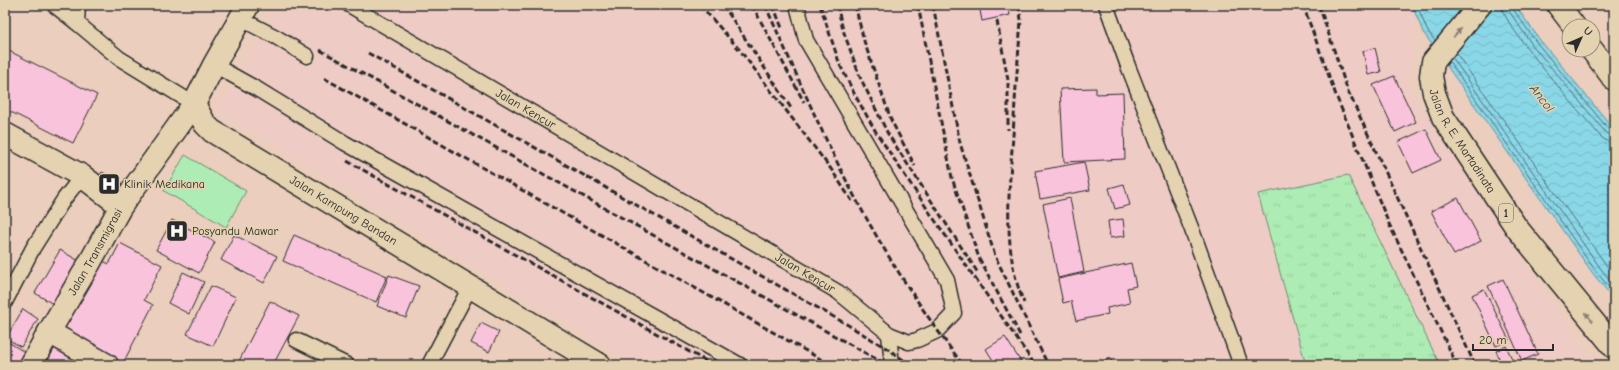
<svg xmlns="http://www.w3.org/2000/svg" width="1619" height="370" font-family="'Comic Neue',sans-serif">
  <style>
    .built { fill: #efcbc6 }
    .grass { fill: url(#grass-tufts); stroke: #6c8c70 }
    .park { fill: #adedb5; stroke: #6c8c70 }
    .water { fill: url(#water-waves); stroke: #64929c }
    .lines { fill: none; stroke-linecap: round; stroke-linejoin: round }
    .shore { stroke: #517077; stroke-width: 1 }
    .building { fill: #f9c3dc; stroke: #2b2b2b }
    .lane-casing { stroke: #2b2b2b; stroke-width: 17 }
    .street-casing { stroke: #2b2b2b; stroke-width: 25 }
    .secondary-casing { stroke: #2b2b2b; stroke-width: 25 }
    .highway-casing { stroke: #2b2b2b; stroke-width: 25 }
    .lane { stroke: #e5d2b0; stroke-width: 14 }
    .street { stroke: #e5d2b0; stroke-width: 22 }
    .secondary { stroke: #e5d2b0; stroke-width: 22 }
    .highway { stroke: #e5d2b0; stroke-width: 22 }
    .rail { stroke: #2b2b2b; stroke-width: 3; stroke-dasharray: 6 3; stroke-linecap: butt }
    .oneway { fill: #887e6e }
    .labels { text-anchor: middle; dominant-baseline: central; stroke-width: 3; stroke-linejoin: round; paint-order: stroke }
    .shield { fill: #e5d2b0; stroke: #635d53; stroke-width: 1 }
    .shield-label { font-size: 11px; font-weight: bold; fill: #2b2b2b }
    .street-label { font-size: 12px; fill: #2b2b2b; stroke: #e5d2b0 }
    .poi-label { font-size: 12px; fill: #2b2b2b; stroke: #e5d2b0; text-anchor: start }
    .water-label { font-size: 13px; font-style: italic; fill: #394547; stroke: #e5d2b0 }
  </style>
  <defs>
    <pattern id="grass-tufts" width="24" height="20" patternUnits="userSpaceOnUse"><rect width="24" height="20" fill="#adedb5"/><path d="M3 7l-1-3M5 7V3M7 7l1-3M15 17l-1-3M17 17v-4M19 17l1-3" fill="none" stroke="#95cb9c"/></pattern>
    <pattern id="water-waves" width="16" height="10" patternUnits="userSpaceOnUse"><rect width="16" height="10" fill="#8ad7e8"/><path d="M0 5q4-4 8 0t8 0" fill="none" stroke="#77b9c7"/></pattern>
  </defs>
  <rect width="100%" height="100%" fill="#ebcebd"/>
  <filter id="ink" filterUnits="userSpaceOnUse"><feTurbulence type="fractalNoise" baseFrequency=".025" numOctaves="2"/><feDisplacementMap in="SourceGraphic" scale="8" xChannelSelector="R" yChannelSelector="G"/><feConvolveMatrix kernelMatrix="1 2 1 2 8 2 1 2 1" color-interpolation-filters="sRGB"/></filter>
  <g filter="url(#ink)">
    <path class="built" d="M 279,5 L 1412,5 L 1416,16 L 1409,88 L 1594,365 L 635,365 L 219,110 Z"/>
    <path class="grass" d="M 1348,175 L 1440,365 L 1306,365 L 1258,194 Z"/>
    <path class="park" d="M 185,155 L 246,191 L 226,227 L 164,191 Z"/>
    <path class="water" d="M 1412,5 L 1515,5 L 1540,40 L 1614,129 L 1614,299 L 1594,275 L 1423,32 Z"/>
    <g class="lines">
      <path class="shore" d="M 1417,5 L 1427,30 L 1435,41
        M 1501,5 C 1502,24 1584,117 1601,137 L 1608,142 L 1614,143
        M 1507,5 L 1509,11 L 1533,46 L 1606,133 L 1614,137
        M 1512,5 L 1513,9 L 1537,43 L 1609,130 L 1614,132
        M 1456,53 L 1614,276
        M 1452,57 L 1601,269 L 1614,285
        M 1449,61 L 1597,273 L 1614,293"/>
    </g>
    <path class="building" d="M 979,5 L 1008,5 L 1010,15 L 982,21 Z
      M 1375,48 L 1381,72 L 1368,75 L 1363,51 Z
      M 5,49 L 97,95 L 73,143 L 5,109 Z
      M 1394,76 L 1416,122 L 1395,132 L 1373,85 Z
      M 1096,88 L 1096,94 L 1123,93 L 1125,159 L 1064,162 L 1060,89 Z
      M 1426,129 L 1441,160 L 1413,173 L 1398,142 Z
      M 1084,162 L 1090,190 L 1040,199 L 1035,171 Z
      M 102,172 L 123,184 L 117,196 L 95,184 Z
      M 1124,184 L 1130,205 L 1115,209 L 1109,188 Z
      M 1070,198 L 1084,272 L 1058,278 L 1043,204 Z
      M 1458,198 L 1481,241 L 1454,255 L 1431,211 Z
      M 1123,219 L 1125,236 L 1110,238 L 1108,221 Z
      M 172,220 L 215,242 L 199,273 L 156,250 Z
      M 234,235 L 277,256 L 264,283 L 221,260 Z
      M 294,235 L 387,276 L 376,302 L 283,261 Z
      M 120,243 L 162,265 L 144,300 L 153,305 L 122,365 L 118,365 L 60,335 L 99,259 L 109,264 Z
      M 60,250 L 79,261 L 53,304 L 35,293 Z
      M 1131,263 L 1136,286 L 1127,288 L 1130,303 L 1107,308 L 1108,314 L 1076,321 L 1071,301 L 1063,303 L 1058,279 Z
      M 183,272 L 204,282 L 189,314 L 168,303 Z
      M 389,275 L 419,286 L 406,318 L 377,306 Z
      M 1503,279 L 1538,354 L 1522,361 L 1488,286 Z
      M 211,286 L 236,297 L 213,346 L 187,334 Z
      M 1484,289 L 1509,340 L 1496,346 L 1472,295 Z
      M 270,301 L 299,316 L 273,365 L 237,365 Z
      M 23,309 L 38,319 L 21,347 L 6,338 Z
      M 481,323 L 499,332 L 489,352 L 471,343 Z
      M 1005,337 L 1023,365 L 996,365 L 986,349 Z
      M 5,340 L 26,353 L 19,365 L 5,365 Z
      M 1506,346 L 1515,365 L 1502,365 L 1496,351 Z
      M 55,347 L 88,365 L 46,365 Z
      M 1110,358 L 1114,365 L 1097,365 Z"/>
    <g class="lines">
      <g class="lane-casing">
        <g id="lane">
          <path d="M 54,5 L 77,23"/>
          <path d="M 78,5 L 77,23 L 119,58 L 194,104"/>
          <path id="s1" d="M 349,5 L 838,292 L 889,334 L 909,342 L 917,340 L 937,331 L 954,313 L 947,280 L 806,40 L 797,5"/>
          <path d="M 1106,5 L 1128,66 L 1192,230 L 1241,365"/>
          <path d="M 241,19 L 276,37 L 307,56"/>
          <path d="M 214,65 L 257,89 L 345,143 L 740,365"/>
          <path d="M 5,302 L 33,248 L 64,199 L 82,176"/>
          <path d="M 889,334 L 892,365"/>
          <path d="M 296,340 L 347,365"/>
          <path d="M 429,365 L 470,287"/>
        </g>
      </g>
      <g class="street-casing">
        <g id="street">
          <path d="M 5,134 L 82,176 L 121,206"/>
          <path d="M 49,332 L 107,365"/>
          <path id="s2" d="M 31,365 L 49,332 L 89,264 L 121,206 L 194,104"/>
        </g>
      </g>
      <g class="secondary-casing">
        <g id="secondary">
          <path id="s3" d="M 248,5 L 214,65 L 194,104 L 205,124 L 212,131 L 600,365"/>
        </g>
      </g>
      <g class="highway-casing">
        <g id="highway">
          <path id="s4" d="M 1480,5 L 1433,62 L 1431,76 L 1434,93 L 1443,117 L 1516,227 L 1614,347"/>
          <path d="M 1558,5 L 1574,26"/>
          <path d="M 1592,50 L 1614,79"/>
        </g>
      </g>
      <use href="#lane" class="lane"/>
      <use href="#street" class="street"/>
      <use href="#secondary" class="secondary"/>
      <use href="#highway" class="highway"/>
      <path class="rail" d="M 700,5 L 739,49 L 831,169 L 852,201
        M 723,5 L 791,108
        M 752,5 L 804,102
        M 765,5 C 790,59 813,114 840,168 C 874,237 916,303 963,365
        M 773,5 L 782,28
        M 820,5 L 840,65 L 855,95 L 876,132 L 932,216 L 1035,365
        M 837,5 L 843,30 L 860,77 L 888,134 L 978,273
        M 855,5 L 864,41 L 891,120 L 915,166
        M 918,5 L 952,178 L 979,258 L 1020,335
        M 933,5 L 960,143 L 995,256 L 1048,365
        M 1019,5 L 1021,20 C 1018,59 1015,97 1013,136 C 1009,191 1002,251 1024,303
        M 1303,5 L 1337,98 L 1389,224 L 1457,365
        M 1319,5 L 1347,89 L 1475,365
        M 997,21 L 1008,80 L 1008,130
        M 320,50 L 887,365
        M 368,53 L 848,325 L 891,351 L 910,365
        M 324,78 L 831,365
        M 347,161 L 713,365"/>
    </g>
    <defs><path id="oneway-solid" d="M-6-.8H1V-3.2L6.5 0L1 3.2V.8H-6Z"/></defs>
    <g class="oneway">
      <use href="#oneway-solid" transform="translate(1457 33) rotate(-50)"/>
      <use href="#oneway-solid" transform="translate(1589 317) rotate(-129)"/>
    </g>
  </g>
  <defs>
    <g id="hospital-square" transform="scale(1.15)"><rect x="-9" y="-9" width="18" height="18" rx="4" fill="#2b2b2b" stroke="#e5d2b0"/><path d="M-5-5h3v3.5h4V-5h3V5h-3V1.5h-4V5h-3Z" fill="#fff"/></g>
  </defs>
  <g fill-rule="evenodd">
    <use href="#hospital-square" x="109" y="184"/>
    <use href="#hospital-square" x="177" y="231"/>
  </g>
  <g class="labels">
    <rect class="shield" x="1499" y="204" width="14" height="18" rx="3"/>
    <g class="shield-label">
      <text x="1506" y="213">1</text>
    </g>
    <g class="street-label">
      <text stroke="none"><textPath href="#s1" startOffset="205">Jalan Kencur</textPath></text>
      <text stroke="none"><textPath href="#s4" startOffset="161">Jalan R. E. Martadinata</textPath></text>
      <text stroke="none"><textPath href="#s3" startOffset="299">Jalan Kampung Bandan</textPath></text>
      <text stroke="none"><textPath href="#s2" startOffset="130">Jalan Transmigrasi</textPath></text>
      <text stroke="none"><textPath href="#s1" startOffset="529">Jalan Kencur</textPath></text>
    </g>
    <g class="poi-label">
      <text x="124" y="184">Klinik Medikana</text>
      <text x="192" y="231">Posyandu Mawar</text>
    </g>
    <g class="water-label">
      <text transform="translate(1542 98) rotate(52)">Ancol</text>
    </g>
  </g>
  <rect width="1619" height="370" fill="none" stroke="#e5d2b0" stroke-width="20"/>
  <rect x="10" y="10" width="1599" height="350" fill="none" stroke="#2b2b2b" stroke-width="1.5" filter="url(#ink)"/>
  <g transform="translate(1581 38) rotate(45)"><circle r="19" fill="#e5d2b0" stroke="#9b8f7b"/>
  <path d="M0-3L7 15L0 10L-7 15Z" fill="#2b2b2b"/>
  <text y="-6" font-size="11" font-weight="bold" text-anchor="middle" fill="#2b2b2b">U</text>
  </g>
  <path d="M1473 344v6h80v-6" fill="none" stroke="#2b2b2b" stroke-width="2"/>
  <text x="1479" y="344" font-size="12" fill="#2b2b2b" stroke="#e5d2b0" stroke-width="3" paint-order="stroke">20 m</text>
</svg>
